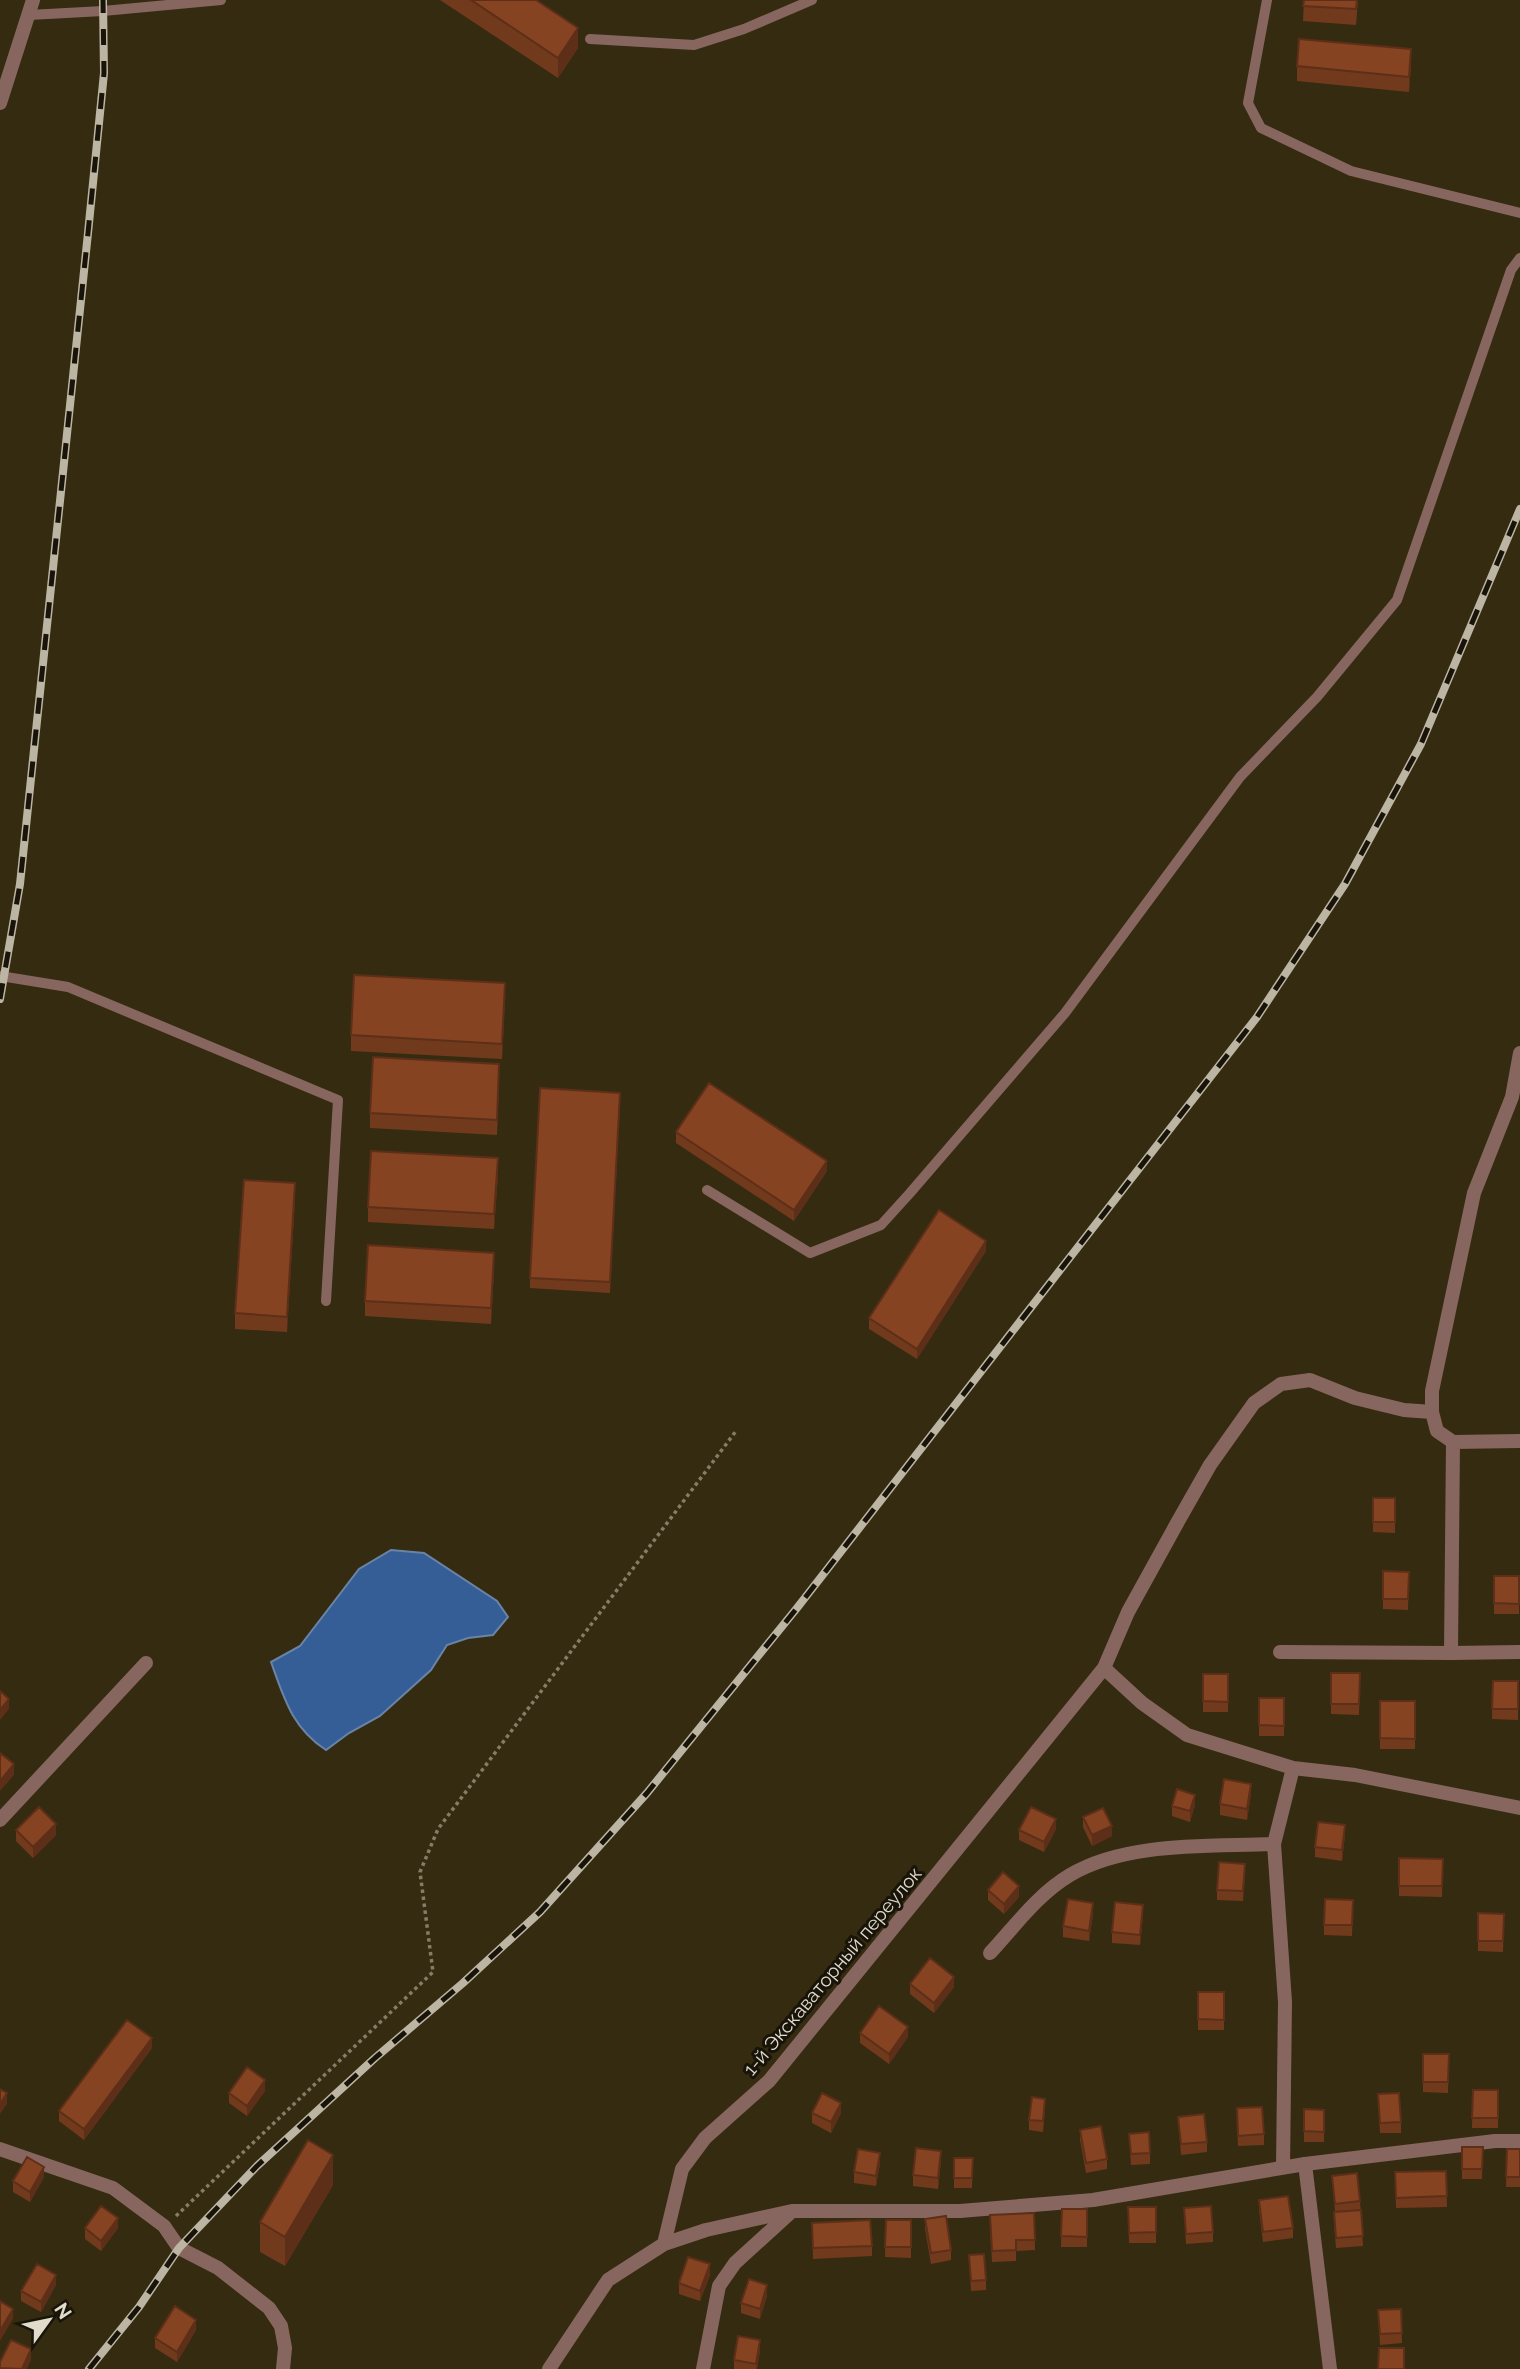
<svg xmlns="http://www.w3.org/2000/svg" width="1520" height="2369" font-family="Raleway,sans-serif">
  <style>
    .water { fill: #365e96; stroke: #6984a6; stroke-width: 2 }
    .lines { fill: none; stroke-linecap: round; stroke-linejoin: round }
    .path { stroke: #857d67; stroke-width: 3.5; stroke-dasharray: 3.5 3.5; stroke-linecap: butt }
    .lane { stroke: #886660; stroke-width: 10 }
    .street { stroke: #886660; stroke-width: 14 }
    .rail-casing { stroke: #bcb5a3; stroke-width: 8 }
    .rail { stroke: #181409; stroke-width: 5; stroke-dasharray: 16; stroke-linecap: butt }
    .wall { fill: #723a1d }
    .shaded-wall { fill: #5d2f18 }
    .building { fill: #854322; stroke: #5d2f18; stroke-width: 2 }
    .labels { text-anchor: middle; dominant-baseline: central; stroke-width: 6; stroke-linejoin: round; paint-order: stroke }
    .street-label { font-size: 19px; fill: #e1dbcc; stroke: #181409 }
  </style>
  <rect width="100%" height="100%" fill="#352b10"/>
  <path class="water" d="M 391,1550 L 424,1553 L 497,1601 L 508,1617 L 493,1635 L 468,1638 L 447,1645 L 431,1670 L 380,1716 L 349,1733 L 326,1750 C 292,1728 284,1698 271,1662 L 300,1646 L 359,1569 Z"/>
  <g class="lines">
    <path class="path" d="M 176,2216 L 433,1972 L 420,1872 L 438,1829 L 736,1431"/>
    <path class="lane" d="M 1267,0 L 1248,103 L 1261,128 L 1351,171 L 1520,213
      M 29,15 L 103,11 L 221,0
      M 590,39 L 694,45 L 744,29 L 812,0
      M 0,976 L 68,987 L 338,1100 L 326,1301
      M 707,1190 L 810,1253 L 881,1225 L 910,1193 L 1065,1013 L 1240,777 L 1317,697 L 1397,600 L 1511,270 L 1520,258"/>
    <path class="street" d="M 0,103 L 33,0
      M 1520,1053 L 1512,1097 L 1474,1193 L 1432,1391 L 1432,1412 L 1437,1431 L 1453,1442 L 1520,1441
      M 1280,1652 L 1451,1653 L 1453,1442
      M 1451,1653 L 1520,1652
      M 1104,1668 L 1128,1612 L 1176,1525 L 1210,1465 L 1254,1403 L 1281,1384 L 1310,1380 L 1355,1398 L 1404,1410 L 1432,1412
      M 0,1820 L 146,1663
      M 990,1953 C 1015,1926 1038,1894 1070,1875 C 1127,1841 1210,1847 1274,1844
      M 0,2149 L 113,2188 L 164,2226 L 179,2248 L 218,2268 L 269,2308 L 281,2326 L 285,2348 L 283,2369
      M 1305,2164 L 1330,2369
      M 1283,2167 L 1285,2002 L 1274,1844 L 1293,1768
      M 664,2244 L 682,2169 L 705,2138 L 769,2081 L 1104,1668 L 1142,1703 L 1187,1735 L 1293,1768 L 1355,1775 L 1520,1808
      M 549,2369 L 608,2280 L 664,2244 L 706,2230 L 792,2211 L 960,2211 L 1093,2200 L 1305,2164 L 1495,2141 L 1520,2141
      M 703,2369 L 719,2286 L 735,2263 L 791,2212"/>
    <g class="rail-casing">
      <path id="rail" d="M 0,999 L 20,884 L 88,233 L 104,73 L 103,0
        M 89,2369 L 139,2307 L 179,2248 L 257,2166 L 375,2058 L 463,1983 L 540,1912 L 647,1793 L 797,1608 L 1257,1017 L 1345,884 L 1421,744 L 1520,509"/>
    </g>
    <use href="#rail" class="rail"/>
  </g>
  <path class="wall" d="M 440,0 L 536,0 L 578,48 L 558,78 Z
    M 1304,0 L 1358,0 L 1356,25 L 1303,21 Z
    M 1411,65 L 1409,92 L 1297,81 L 1297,66 Z
    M 505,998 L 502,1059 L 351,1051 L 351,1035 Z
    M 499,1080 L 497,1135 L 370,1128 L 370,1113 Z
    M 620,1103 L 610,1293 L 530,1288 L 530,1278 Z
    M 676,1132 L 827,1171 L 794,1221 L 676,1143 Z
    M 498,1174 L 494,1229 L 368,1222 L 368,1207 Z
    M 295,1199 L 287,1332 L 235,1329 L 235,1313 Z
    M 986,1251 L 917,1359 L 869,1329 L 869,1318 Z
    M 494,1268 L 491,1324 L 365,1316 L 365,1301 Z
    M 1373,1498 L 1395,1498 L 1395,1533 L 1373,1532 Z
    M 1383,1571 L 1409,1572 L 1408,1610 L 1383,1609 Z
    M 1494,1576 L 1519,1576 L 1519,1614 L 1494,1614 Z
    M 1331,1673 L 1360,1673 L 1359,1715 L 1331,1714 Z
    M 1203,1674 L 1228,1674 L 1228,1712 L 1203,1712 Z
    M 1493,1681 L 1518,1681 L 1518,1720 L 1492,1719 Z
    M 1259,1698 L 1284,1698 L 1284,1736 L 1259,1736 Z
    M 1380,1701 L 1415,1701 L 1415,1749 L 1380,1749 Z
    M 1251,1794 L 1247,1820 L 1220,1815 L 1220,1804 Z
    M 1195,1805 L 1190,1822 L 1172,1816 L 1172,1806 Z
    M 1083,1817 L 1112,1836 L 1092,1846 L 1083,1827 Z
    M 1056,1829 L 1044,1852 L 1019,1840 L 1019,1830 Z
    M 16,1830 L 56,1835 L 33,1858 L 16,1841 Z
    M 1345,1835 L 1342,1861 L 1315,1857 L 1315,1847 Z
    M 1399,1858 L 1443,1859 L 1442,1897 L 1399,1896 Z
    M 1245,1874 L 1243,1901 L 1217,1900 L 1217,1890 Z
    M 988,1890 L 1019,1897 L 1004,1914 L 988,1900 Z
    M 1353,1900 L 1352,1936 L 1324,1935 L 1324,1925 Z
    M 1478,1913 L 1504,1914 L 1503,1952 L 1478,1951 Z
    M 1093,1914 L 1089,1941 L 1063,1937 L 1063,1926 Z
    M 1143,1915 L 1140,1945 L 1112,1943 L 1112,1932 Z
    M 910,1984 L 954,1987 L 934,2013 L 910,1994 Z
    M 1198,1992 L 1224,1992 L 1224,2030 L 1198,2030 Z
    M 860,2033 L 908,2037 L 889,2064 L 860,2043 Z
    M 152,2048 L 84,2140 L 59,2121 L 59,2111 Z
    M 1423,2054 L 1449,2054 L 1448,2093 L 1423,2092 Z
    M 1473,2090 L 1498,2090 L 1498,2128 L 1472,2128 Z
    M 265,2091 L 247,2116 L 229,2103 L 229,2093 Z
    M 1378,2094 L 1401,2122 L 1401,2133 L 1380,2133 Z
    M 1045,2109 L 1043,2132 L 1029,2130 L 1029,2120 Z
    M 1304,2109 L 1324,2110 L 1324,2142 L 1304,2142 Z
    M 812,2113 L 841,2113 L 831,2133 L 812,2123 Z
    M 1178,2117 L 1207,2142 L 1207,2152 L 1181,2155 Z
    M 1237,2118 L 1264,2134 L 1264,2145 L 1238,2146 Z
    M 1080,2130 L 1107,2159 L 1107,2169 L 1086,2173 L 1080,2140 Z
    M 1129,2134 L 1150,2153 L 1150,2164 L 1131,2165 Z
    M 1462,2147 L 1483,2147 L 1482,2179 L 1462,2179 Z
    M 1507,2149 L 1520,2149 L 1520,2187 L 1506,2187 Z
    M 954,2158 L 973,2158 L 972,2188 L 954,2188 Z
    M 941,2161 L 938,2189 L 913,2186 L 913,2175 Z
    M 880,2163 L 876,2186 L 854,2183 L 854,2172 Z
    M 1446,2171 L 1447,2207 L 1396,2208 L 1395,2172 Z
    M 1332,2176 L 1360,2201 L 1363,2246 L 1336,2248 L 1334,2223 L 1334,2212 L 1335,2212 Z
    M 44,2177 L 30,2202 L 13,2192 L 13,2181 Z
    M 333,2185 L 285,2266 L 260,2252 L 260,2222 Z
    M 1259,2200 L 1293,2228 L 1293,2238 L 1263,2242 L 1259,2210 Z
    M 1128,2207 L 1156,2207 L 1156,2243 L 1129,2243 Z
    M 1184,2208 L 1213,2232 L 1213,2242 L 1186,2244 Z
    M 1062,2209 L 1087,2209 L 1087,2247 L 1061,2247 Z
    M 1034,2213 L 1035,2250 L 1016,2251 L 1016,2261 L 992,2262 L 990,2226 Z
    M 925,2219 L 951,2250 L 951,2260 L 931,2264 L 925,2229 Z
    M 886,2220 L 911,2220 L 911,2258 L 885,2257 Z
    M 812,2223 L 872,2246 L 872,2256 L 813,2259 Z
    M 85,2228 L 118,2228 L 101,2251 L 85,2239 Z
    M 969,2255 L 986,2280 L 986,2290 L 971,2291 Z
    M 710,2275 L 700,2301 L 679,2294 L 679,2283 Z
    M 56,2285 L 41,2312 L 21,2301 L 21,2291 Z
    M 767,2296 L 760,2319 L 741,2313 L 741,2303 Z
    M 1401,2309 L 1402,2343 L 1380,2345 L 1378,2310 Z
    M 196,2330 L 177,2362 L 155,2348 L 155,2338 Z
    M 760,2351 L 757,2369 L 734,2369 L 734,2360 Z"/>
  <path class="shaded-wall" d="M 578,28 L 578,48 L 558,78 L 558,58 Z
    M 1411,49 L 1411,65 L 1409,92 L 1409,77 Z
    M 505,983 L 505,998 L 502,1059 L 502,1044 Z
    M 499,1064 L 499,1080 L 497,1135 L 497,1120 Z
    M 498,1158 L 498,1174 L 494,1229 L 494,1214 Z
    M 827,1161 L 827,1171 L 794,1221 L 794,1210 Z
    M 295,1183 L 295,1199 L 287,1332 L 287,1317 Z
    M 986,1241 L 986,1251 L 917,1359 L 917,1349 Z
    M 494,1253 L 494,1268 L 491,1324 L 491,1308 Z
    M 9,1699 L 9,1709 L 0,1720 L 0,1710 Z
    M 14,1764 L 14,1775 L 0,1791 L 0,1781 Z
    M 1251,1784 L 1251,1794 L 1247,1820 L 1247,1809 Z
    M 1195,1795 L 1195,1805 L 1190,1822 L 1190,1811 Z
    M 1056,1819 L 1056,1829 L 1044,1852 L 1044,1842 Z
    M 56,1824 L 56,1835 L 33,1858 L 33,1847 Z
    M 1345,1825 L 1345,1835 L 1342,1861 L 1342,1850 Z
    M 1112,1826 L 1112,1836 L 1092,1846 L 1092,1835 Z
    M 1019,1886 L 1019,1897 L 1004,1914 L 1004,1904 Z
    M 1093,1903 L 1093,1914 L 1089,1941 L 1089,1931 Z
    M 1143,1905 L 1143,1915 L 1140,1945 L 1140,1935 Z
    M 954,1977 L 954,1987 L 934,2013 L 934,2003 Z
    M 908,2027 L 908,2037 L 889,2064 L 889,2054 Z
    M 152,2038 L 152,2048 L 84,2140 L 84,2129 Z
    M 265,2080 L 265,2091 L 247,2116 L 247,2106 Z
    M 7,2093 L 7,2104 L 0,2114 L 0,2104 Z
    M 841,2103 L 841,2113 L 831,2133 L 831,2122 Z
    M 941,2151 L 941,2161 L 938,2189 L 938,2178 Z
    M 880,2153 L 880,2163 L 876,2186 L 876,2176 Z
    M 333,2155 L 333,2185 L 285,2266 L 285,2237 Z
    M 44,2167 L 44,2177 L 30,2202 L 30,2192 Z
    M 118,2218 L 118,2228 L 101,2251 L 101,2241 Z
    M 710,2264 L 710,2275 L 700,2301 L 700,2291 Z
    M 56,2275 L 56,2285 L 41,2312 L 41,2302 Z
    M 767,2285 L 767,2296 L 760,2319 L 760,2309 Z
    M 13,2309 L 13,2319 L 0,2341 L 0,2331 Z
    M 196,2320 L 196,2330 L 177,2362 L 177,2352 Z
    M 760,2340 L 760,2351 L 757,2369 L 756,2369 Z
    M 31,2349 L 31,2360 L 27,2369 L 22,2369 Z"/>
  <path class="building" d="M 471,0 L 536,0 L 578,28 L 558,58 Z
    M 1304,0 L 1357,0 L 1356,9 L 1303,6 Z
    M 1299,39 L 1411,49 L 1409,77 L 1297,66 Z
    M 354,975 L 505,983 L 502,1044 L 351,1035 Z
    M 373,1057 L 499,1064 L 497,1120 L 370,1113 Z
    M 709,1083 L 827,1161 L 794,1210 L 676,1132 Z
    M 540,1088 L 620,1093 L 610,1282 L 530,1278 Z
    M 371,1151 L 498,1158 L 494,1214 L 368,1207 Z
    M 244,1180 L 295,1183 L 287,1317 L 235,1313 Z
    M 939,1210 L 986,1241 L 917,1349 L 869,1318 Z
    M 368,1245 L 494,1253 L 491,1308 L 365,1301 Z
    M 1373,1498 L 1395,1498 L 1395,1522 L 1373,1522 Z
    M 1383,1571 L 1409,1572 L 1408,1599 L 1383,1599 Z
    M 1494,1576 L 1519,1576 L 1519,1604 L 1494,1603 Z
    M 1331,1673 L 1360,1673 L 1359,1704 L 1331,1704 Z
    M 1203,1674 L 1228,1674 L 1228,1702 L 1203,1701 Z
    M 1493,1681 L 1518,1681 L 1518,1709 L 1492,1709 Z
    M 0,1691 L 9,1699 L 0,1710 Z
    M 1259,1698 L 1284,1698 L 1284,1726 L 1259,1725 Z
    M 1380,1701 L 1415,1701 L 1415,1739 L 1380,1738 Z
    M 0,1753 L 14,1764 L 0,1781 Z
    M 1224,1779 L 1251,1784 L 1247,1809 L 1220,1804 Z
    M 1177,1789 L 1195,1795 L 1190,1811 L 1172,1806 Z
    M 39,1807 L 56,1824 L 33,1847 L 16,1830 Z
    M 1031,1807 L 1056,1819 L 1044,1842 L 1019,1830 Z
    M 1103,1808 L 1112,1826 L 1092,1835 L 1083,1817 Z
    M 1318,1822 L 1345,1825 L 1342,1850 L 1315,1847 Z
    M 1399,1858 L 1443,1859 L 1442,1886 L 1399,1886 Z
    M 1219,1862 L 1245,1864 L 1243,1891 L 1217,1890 Z
    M 1003,1872 L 1019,1886 L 1004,1904 L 988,1890 Z
    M 1068,1899 L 1093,1903 L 1089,1931 L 1063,1926 Z
    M 1325,1899 L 1353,1900 L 1352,1925 L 1324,1925 Z
    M 1115,1902 L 1143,1905 L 1140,1935 L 1112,1932 Z
    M 1478,1913 L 1504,1914 L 1503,1941 L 1478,1941 Z
    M 930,1958 L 954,1977 L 934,2003 L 910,1984 Z
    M 1198,1992 L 1224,1992 L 1224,2020 L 1198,2019 Z
    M 879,2006 L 908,2027 L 889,2054 L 860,2033 Z
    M 127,2020 L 152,2038 L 84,2129 L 59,2111 Z
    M 1423,2054 L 1449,2054 L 1448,2082 L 1423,2082 Z
    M 247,2067 L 265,2080 L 247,2106 L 229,2093 Z
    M 0,2089 L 7,2093 L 0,2104 Z
    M 1473,2090 L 1498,2090 L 1498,2118 L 1472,2118 Z
    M 822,2093 L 841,2103 L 831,2122 L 812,2113 Z
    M 1399,2093 L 1401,2122 L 1380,2123 L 1378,2094 Z
    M 1032,2097 L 1045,2099 L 1043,2121 L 1029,2120 Z
    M 1262,2107 L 1264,2134 L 1238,2136 L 1237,2108 Z
    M 1304,2109 L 1324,2110 L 1324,2132 L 1304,2131 Z
    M 1204,2114 L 1207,2142 L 1181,2144 L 1178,2117 Z
    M 1101,2126 L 1107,2159 L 1086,2163 L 1080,2130 Z
    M 1149,2132 L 1150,2153 L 1131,2154 L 1129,2134 Z
    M 308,2140 L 333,2155 L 285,2237 L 260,2222 Z
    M 1462,2147 L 1483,2147 L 1482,2169 L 1462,2169 Z
    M 916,2148 L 941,2151 L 938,2178 L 913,2175 Z
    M 858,2149 L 880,2153 L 876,2176 L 854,2172 Z
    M 1507,2149 L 1520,2149 L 1520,2177 L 1506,2177 Z
    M 27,2157 L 44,2167 L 30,2192 L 13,2181 Z
    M 954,2158 L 973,2158 L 972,2178 L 954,2178 Z
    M 1446,2171 L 1447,2196 L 1396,2198 L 1395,2172 Z
    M 1357,2173 L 1360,2201 L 1335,2204 L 1332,2176 Z
    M 1288,2196 L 1293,2228 L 1263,2232 L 1259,2200 Z
    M 101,2206 L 118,2218 L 101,2241 L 85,2228 Z
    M 1211,2206 L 1213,2232 L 1186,2234 L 1184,2208 Z
    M 1128,2207 L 1156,2207 L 1156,2232 L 1129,2233 Z
    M 1062,2209 L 1087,2209 L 1087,2237 L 1061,2236 Z
    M 1361,2210 L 1363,2236 L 1336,2238 L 1334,2212 Z
    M 1034,2213 L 1035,2240 L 1016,2240 L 1016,2250 L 992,2251 L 990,2215 Z
    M 946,2216 L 951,2250 L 931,2253 L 925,2219 Z
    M 870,2220 L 872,2246 L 813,2248 L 812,2223 Z
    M 886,2220 L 911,2220 L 911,2247 L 885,2247 Z
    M 984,2254 L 986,2280 L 971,2281 L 969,2255 Z
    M 688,2257 L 710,2264 L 700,2291 L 679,2283 Z
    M 37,2264 L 56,2275 L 41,2302 L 21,2291 Z
    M 749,2279 L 767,2285 L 760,2309 L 741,2303 Z
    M 0,2301 L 13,2309 L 0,2331 Z
    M 175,2306 L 196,2320 L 177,2352 L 155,2338 Z
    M 1401,2309 L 1402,2333 L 1380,2334 L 1378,2310 Z
    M 738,2336 L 760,2340 L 756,2364 L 734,2360 Z
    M 11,2340 L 31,2349 L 22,2369 L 0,2368 L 0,2362 Z
    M 1379,2348 L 1404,2348 L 1404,2369 L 1378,2369 Z"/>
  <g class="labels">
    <g class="street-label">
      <text transform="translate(832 1971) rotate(-50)">1-й Экскаваторный переулок</text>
    </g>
  </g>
  <g transform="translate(49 2320) rotate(57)" stroke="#181409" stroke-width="5" paint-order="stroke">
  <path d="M0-5L12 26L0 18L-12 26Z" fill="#e1dbcc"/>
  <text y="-10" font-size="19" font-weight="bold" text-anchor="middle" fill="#e1dbcc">N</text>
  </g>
</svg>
